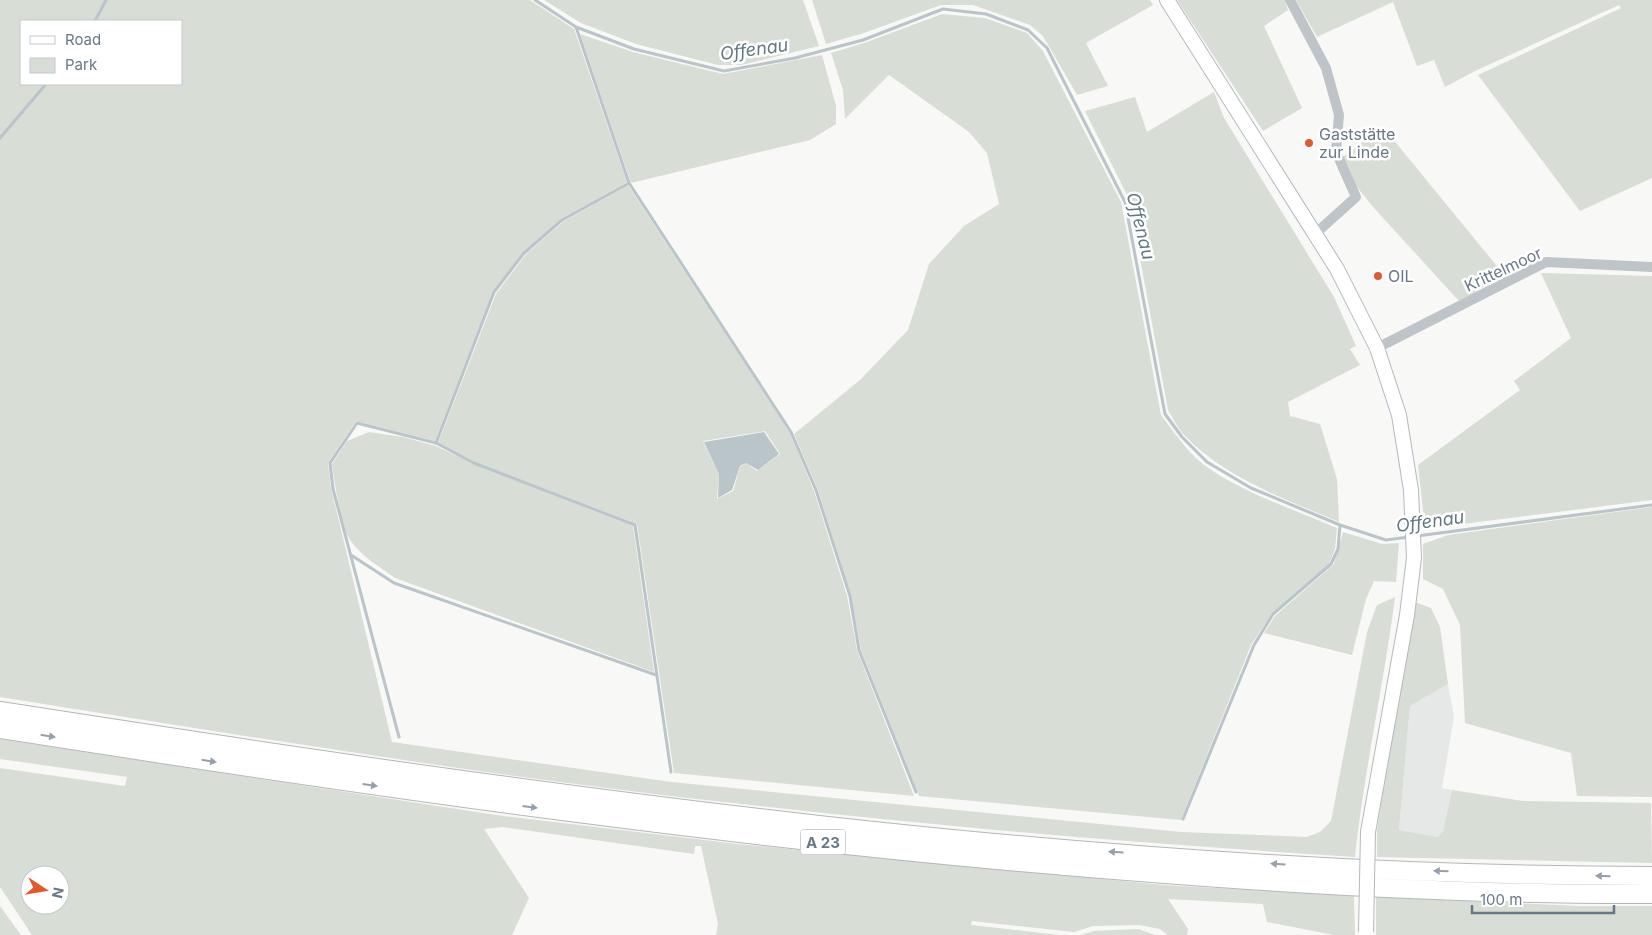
<svg xmlns="http://www.w3.org/2000/svg" width="1652" height="935" font-family="Inter,sans-serif">
  <style>
    .built { fill: #e6e7e7 }
    .green { fill: #d8ddd5; fill-rule: evenodd }
    .water { fill: #bac5ca }
    .lines { fill: none; stroke-linecap: round; stroke-linejoin: round }
    .stream { stroke: #bac5ca; stroke-width: 3 }
    .secondary-casing { stroke: #b4b9be; stroke-width: 16 }
    .motorway-casing { stroke: #b3b7bb; stroke-width: 20 }
    .minor { stroke: #bfc4c8; stroke-width: 10 }
    .secondary { stroke: #fff; stroke-width: 14 }
    .motorway { stroke: #fff; stroke-width: 18 }
    .secondary-bridge-casing { stroke: #b4b9be; stroke-width: 16; stroke-linecap: butt }
    .secondary-bridge { stroke: #fff; stroke-width: 14 }
    .oneway { fill: #95a0aa }
    .poi-dot { fill: #e15a2d; stroke: #fff; stroke-width: 2 }
    .labels { text-anchor: middle; dominant-baseline: central; stroke-width: 5; stroke-linejoin: round; paint-order: stroke }
    .shield { fill: #fff; stroke: #95a0aa; stroke-width: 1 }
    .shield-label { font-size: 15px; font-weight: bold; fill: #687886 }
    .poi-label { font-size: 16px; fill: #687886; stroke: #fff; text-anchor: start }
    .street-label { font-size: 16px; fill: #687886; stroke: #fff }
    .water-label { font-size: 18px; font-style: italic; fill: #637982; stroke: #fff }
  </style>
  <rect width="100%" height="100%" fill="#f8f8f6"/>
  <path class="built" d="M 1448,684 L 1454,717 L 1442,788 L 1452,790 L 1443,831 L 1438,837 L 1399,830 L 1410,706 Z"/>
  <path class="green" d="M 0,0 L 530,0 L 574,29 L 627,182 L 561,219 L 524,251 L 493,291 L 435,441 L 356,421 L 328,463 L 331,488 L 392,742 L 671,782 L 1181,832 L 1307,837 L 1320,832 L 1331,821 L 1367,632 L 1377,605 L 1395,597 C 1384,684 1364,770 1355,857 C 1147,844 940,827 733,803 C 488,776 244,736 0,697 ZM 21,21 L 181,21 L 181,84 L 21,84 Z
    M 544,0 L 803,0 L 819,46 L 741,65 L 718,65 L 636,44 L 581,23 Z
    M 812,0 L 1150,0 L 1153,5 L 1086,43 L 1108,86 L 1077,95 L 1043,36 L 1030,25 L 973,5 L 941,5 L 864,33 L 826,44 Z
    M 1177,0 L 1285,0 L 1288,10 L 1264,26 L 1302,108 L 1263,131 Z
    M 1296,0 L 1652,0 L 1652,178 L 1580,211 L 1478,75 L 1621,8 L 1619,5 L 1475,71 L 1445,87 L 1434,60 L 1417,66 L 1393,2 L 1317,37 Z
    M 942,14 L 985,18 L 1027,33 L 1043,51 L 1121,202 L 1161,415 C 1174,432 1187,452 1204,465 C 1243,493 1293,509 1337,528 L 1335,549 L 1329,564 L 1272,613 L 1251,645 L 1181,820 L 919,796 L 861,650 L 851,595 L 818,490 L 794,434 L 860,380 L 908,330 L 929,264 L 964,226 L 999,204 L 987,153 L 969,132 L 889,75 L 845,119 L 843,90 L 831,53 L 864,43 Z
    M 580,34 L 633,52 L 723,74 L 822,55 L 836,106 L 836,124 L 810,140 L 631,183 Z
    M 1214,92 L 1224,118 L 1334,297 L 1356,346 L 1350,349 L 1360,365 L 1288,402 L 1290,416 L 1320,424 L 1337,479 L 1339,522 C 1285,499 1227,479 1185,436 C 1178,429 1173,418 1168,410 L 1129,199 L 1085,111 L 1135,97 L 1147,132 Z
    M 1383,127 L 1505,276 L 1459,301 L 1374,208 L 1356,186 L 1343,157 Z
    M 628,185 L 790,433 L 814,491 L 847,596 L 857,650 L 914,796 L 674,773 L 637,524 L 475,462 L 438,443 L 496,294 L 526,254 L 564,221 ZM 765,431 L 780,454 L 757,471 L 746,463 L 740,467 L 733,491 L 717,499 L 719,474 L 703,441 Z
    M 1541,273 L 1652,276 L 1652,500 L 1439,527 L 1424,519 L 1418,465 L 1520,390 L 1514,381 L 1571,338 Z
    M 369,432 L 403,437 L 436,446 L 474,464 L 633,526 L 654,672 L 395,578 C 380,567 361,556 350,540 C 342,528 334,481 332,464 L 347,441 Z
    M 1652,507 L 1652,797 L 1577,796 L 1571,753 L 1465,723 L 1460,625 L 1443,589 L 1423,579 L 1423,544 L 1448,535 Z
    M 1343,532 L 1382,544 L 1399,543 L 1396,582 L 1374,581 L 1366,599 L 1352,655 L 1264,633 L 1275,616 L 1334,564 Z
    M 1415,602 L 1431,608 L 1440,627 L 1448,684 L 1410,706 L 1399,830 L 1438,837 L 1443,831 L 1452,790 L 1523,801 L 1651,803 L 1652,863 L 1377,857 L 1377,831 L 1392,727 Z
    M 0,739 L 503,816 L 738,844 L 1163,885 L 1354,896 L 1355,935 L 1334,935 L 1267,922 L 1263,904 L 1168,899 L 1188,929 L 1187,935 L 1168,935 L 1160,929 L 1139,925 L 1093,926 L 1074,932 L 972,921 L 971,925 L 1059,935 L 716,935 L 718,924 L 701,846 L 695,846 L 694,854 L 503,827 L 484,829 L 529,898 L 512,935 L 32,935 L 0,887 L 0,768 L 125,786 L 127,777 L 0,759 ZM 30,875 L 60,875 L 60,905 L 30,905 Z
    M 1376,897 L 1579,906 L 1652,906 L 1652,935 L 1376,935 Z
    M 0,906 L 21,935 L 0,935 Z
    M 1138,929 L 1155,935 L 1081,935 L 1094,931 Z"/>
  <path class="water" d="M 764,432 L 779,454 L 758,470 L 746,463 L 740,466 L 732,490 L 718,498 L 719,474 L 704,442 Z"/>
  <g class="lines">
    <path class="stream" d="M 535,0 L 576,27 L 634,49 L 724,71 L 795,58 L 863,40 L 943,9 L 986,14 L 1028,30 L 1047,48 L 1125,202 L 1165,414 L 1182,437 L 1207,462 L 1251,488 L 1340,525 L 1386,540 L 1409,537
      M 95,21 L 106,0
      M 576,27 L 629,183 L 791,432 L 816,490 L 850,596 L 859,650 L 916,792
      M 0,138 L 46,84
      M 436,443 L 474,463 L 635,525 L 671,772
      M 1417,536 L 1652,505
      M 351,555 L 394,583 L 656,675
      M 399,737 L 333,489 L 330,463 L 357,423 L 436,443 L 494,292 L 524,253 L 562,220 L 629,183
      M 1183,819 L 1254,645 L 1273,614 L 1331,564 L 1338,549 L 1340,525"/>
    <g class="secondary-casing">
      <path id="secondary" d="M 1167,0 L 1337,269 L 1377,348 L 1399,415 L 1411,490 L 1414,558 L 1407,615 L 1368,832"/>
    </g>
    <g class="motorway-casing">
      <path id="motorway" d="M 0,711 C 546,796 1098,876 1652,876
        M 0,729 C 382,789 765,844 1152,873 C 1318,886 1485,895 1652,894"/>
    </g>
    <path class="minor" d="M 1290,0 L 1326,68 L 1339,115 L 1336,152 L 1356,197 L 1316,233
      M 1377,348 L 1546,262 L 1652,267"/>
    <use href="#secondary" class="secondary"/>
    <use href="#motorway" class="motorway"/>
    <g class="secondary-bridge-casing">
      <path id="secondary-bridge" d="M 1366,932 L 1368,832"/>
    </g>
    <use href="#secondary-bridge" class="secondary-bridge"/>
  </g>
  <defs><path id="oneway-solid" d="M-6-.8H1V-3.2L6.5 0L1 3.2V.8H-6Z" transform="scale(1.25)"/></defs>
  <g class="oneway">
    <use href="#oneway-solid" transform="translate(48 736) rotate(9)"/>
    <use href="#oneway-solid" transform="translate(209 761) rotate(9)"/>
    <use href="#oneway-solid" transform="translate(370 785) rotate(8)"/>
    <use href="#oneway-solid" transform="translate(530 807) rotate(7)"/>
    <use href="#oneway-solid" transform="translate(1116 852) rotate(-176)"/>
    <use href="#oneway-solid" transform="translate(1278 864) rotate(-176)"/>
    <use href="#oneway-solid" transform="translate(1441 871) rotate(-178)"/>
    <use href="#oneway-solid" transform="translate(1603 876) rotate(-179)"/>
  </g>
  <g class="poi-dot">
    <circle cx="1309" cy="143" r="5"/>
    <circle cx="1378" cy="276" r="5"/>
  </g>
  <g class="labels">
    <rect class="shield" x="800.5" y="829.5" width="45" height="25" rx="4"/>
    <g class="shield-label">
      <text x="823" y="842">A 23</text>
    </g>
    <g class="poi-label">
      <text x="1319" y="134">Gaststätte<tspan x="1319" dy="18">zur Linde</tspan></text>
      <text x="1388" y="276">OIL</text>
    </g>
    <g class="street-label">
      <text transform="translate(1503 269) rotate(-25)">Krittelmoor</text>
    </g>
    <g class="water-label">
      <text transform="translate(754 49) rotate(-8)">Offenau</text>
      <text transform="translate(1141 226) rotate(76)">Offenau</text>
      <text transform="translate(1430 521) rotate(-8)">Offenau</text>
    </g>
  </g>
  <rect x="20" y="20" width="162" height="65" fill="#ffffff" stroke="#c3c9cf"/>
  <rect x="30" y="36" width="25" height="8" fill="#ffffff" stroke="#c3c9cf"/>
  <text x="65" y="45" font-size="15" fill="#687886">Road</text>
  <rect x="30" y="58" width="25" height="15" fill="#d8ddd5" stroke="#c3c9cf"/>
  <text x="65" y="70" font-size="15" fill="#687886">Park</text>
  <g transform="translate(45 890) rotate(102)"><circle r="24" fill="#ffffff" stroke="#c3c9cf"/>
  <path d="M0-4L9 19L0 12L-9 19Z" fill="#e15a2d"/>
  <text y="-8" font-size="14" font-weight="bold" text-anchor="middle" fill="#687886">N</text>
  </g>
  <path d="M1472 905v8h142v-8" fill="none" stroke="#687886" stroke-width="2.5"/>
  <text x="1480" y="905" font-size="15" fill="#687886" stroke="#ffffff" stroke-width="4" paint-order="stroke">100 m</text>
</svg>
